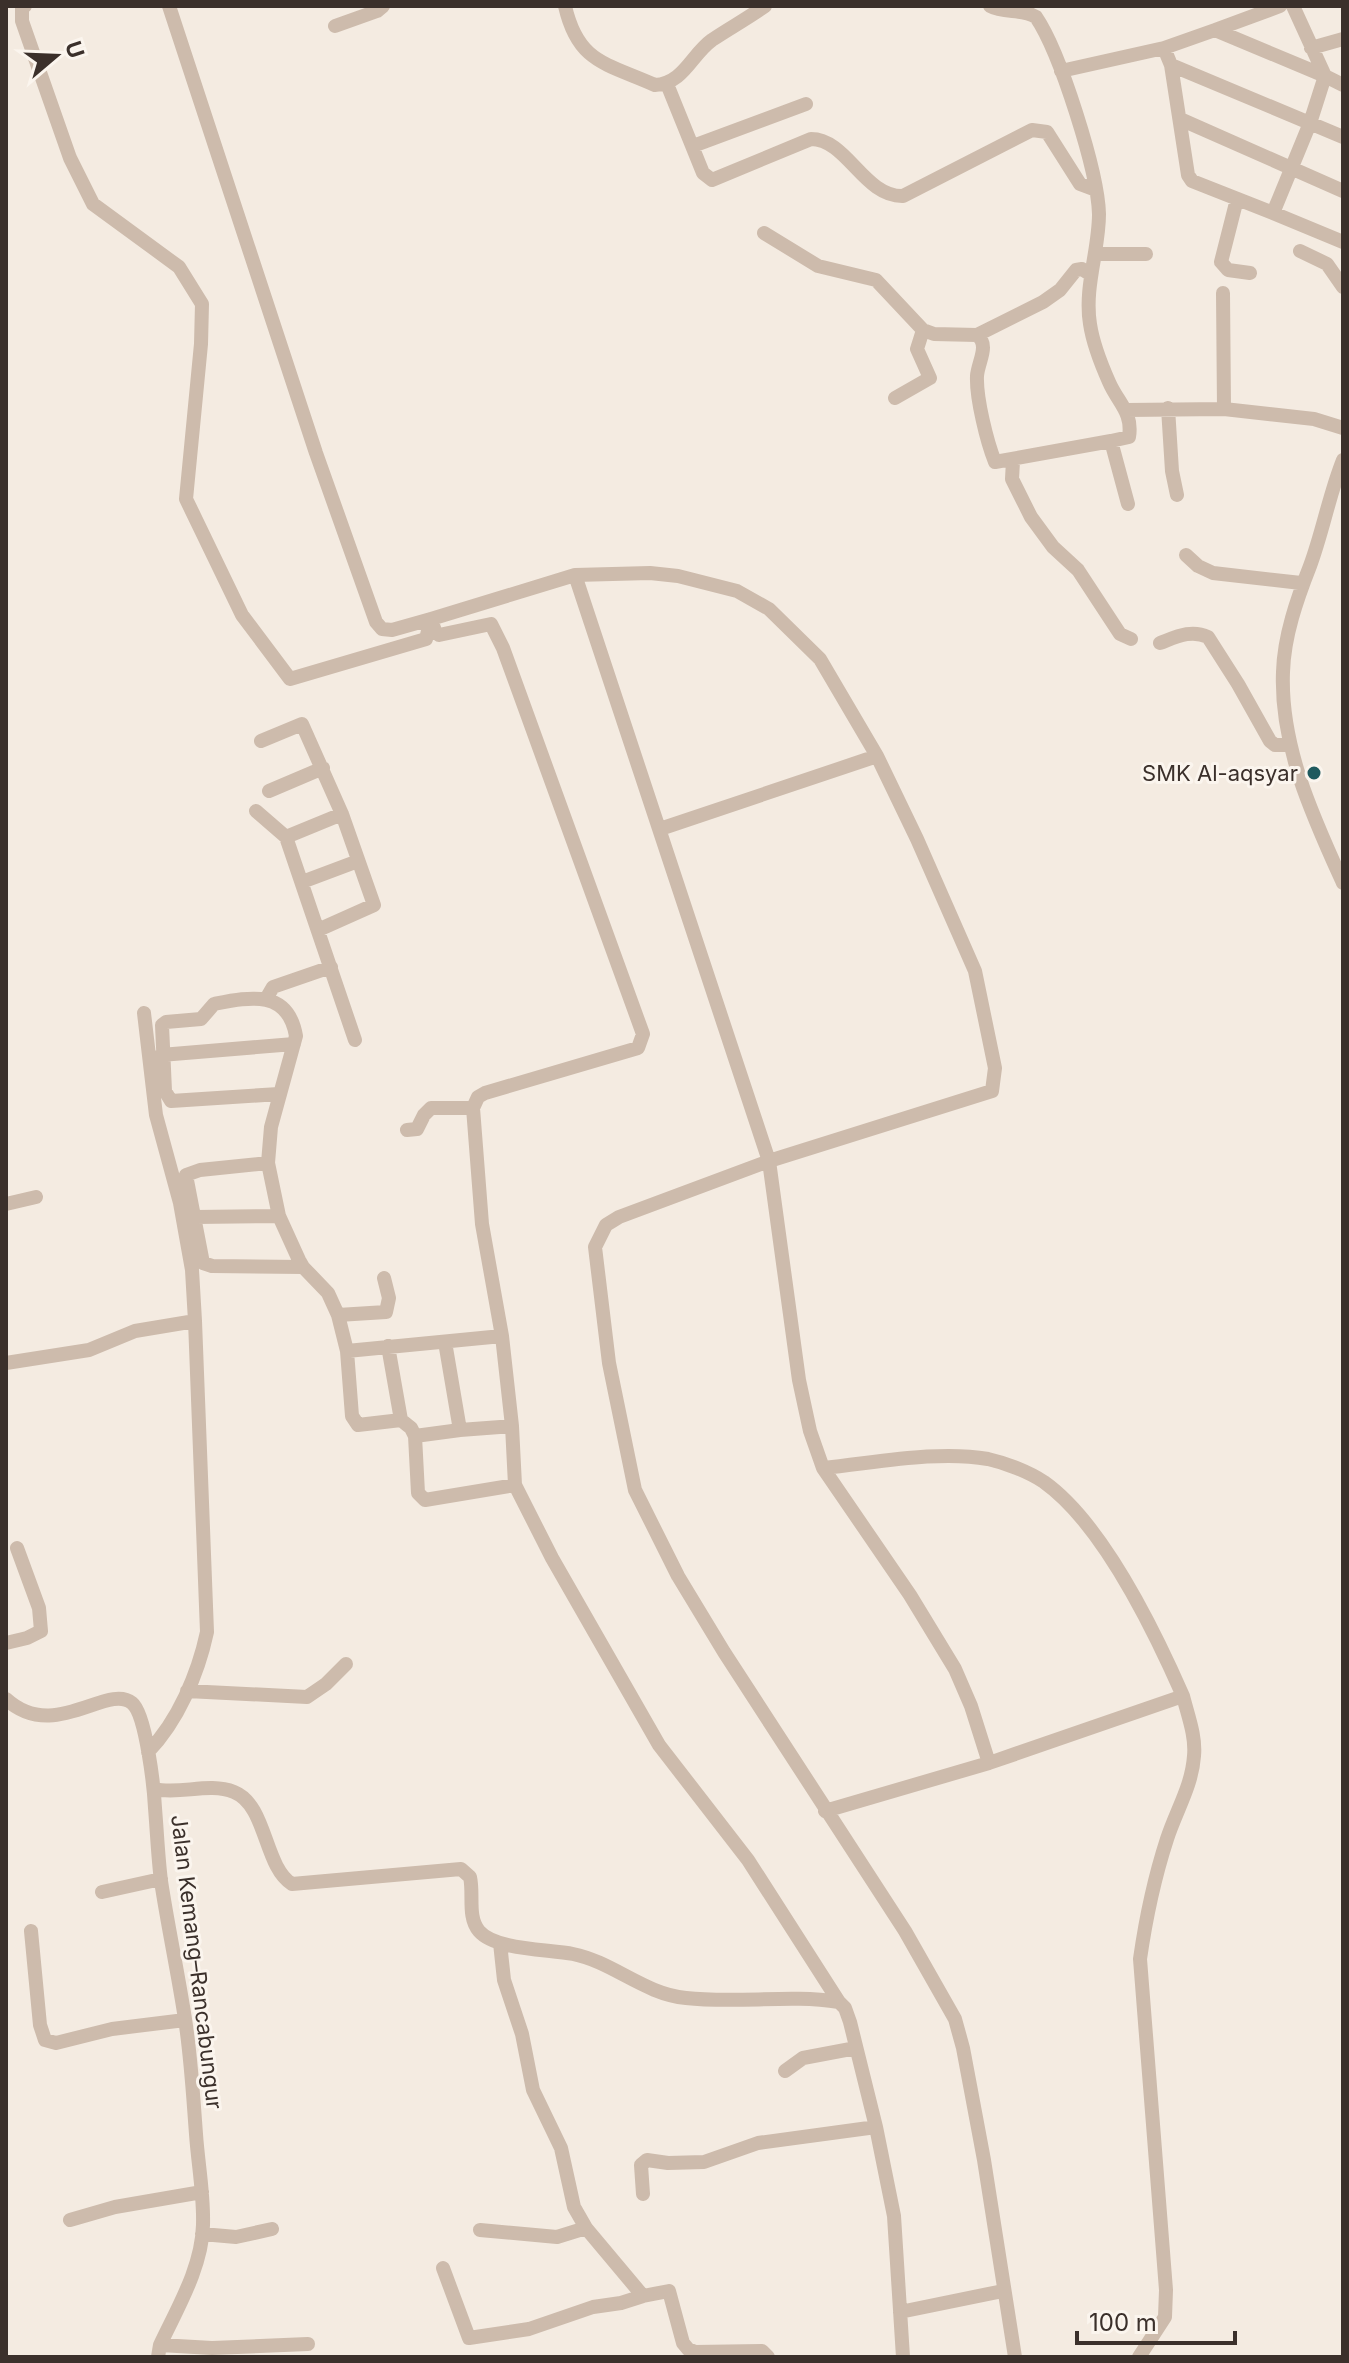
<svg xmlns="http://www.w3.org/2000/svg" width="1349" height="2363" font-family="Inter,sans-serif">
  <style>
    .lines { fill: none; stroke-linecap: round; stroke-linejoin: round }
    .minor { stroke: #cdbbac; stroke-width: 14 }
    .poi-dot { fill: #1f5a5e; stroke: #fbf5ee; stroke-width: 3 }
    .labels { text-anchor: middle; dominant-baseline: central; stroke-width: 6; stroke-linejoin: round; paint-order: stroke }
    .poi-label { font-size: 22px; fill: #3b302b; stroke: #fbf5ee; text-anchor: end }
    .street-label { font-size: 22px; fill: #3b302b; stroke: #fbf5ee }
  </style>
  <rect width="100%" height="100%" fill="#f4ebe1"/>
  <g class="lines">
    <path class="minor" d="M 25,6 L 22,8 L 22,21 L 70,158 L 93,204 L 179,267 L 202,304 L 201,344 L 186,499 L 242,615 L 290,679 L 426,639 L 431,619
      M 169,6 L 316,453 L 376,622 L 382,629 L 392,630 L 431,619 L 575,575 L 650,573 L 678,576 L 737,591 L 769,609 L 820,659 L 877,756 L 917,839 L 975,971 L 995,1068 L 992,1091 L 769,1161 L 619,1217 L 606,1225 L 595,1247 L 609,1363 L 635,1490 L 678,1576 L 724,1652 L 905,1931 L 955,2019 L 963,2048 L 984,2160 L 1015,2357
      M 565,6 C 578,63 606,63 655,85 C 684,83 691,55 712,40 C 730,28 748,18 765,6
      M 990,6 C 1004,14 1022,8 1036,17 C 1060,52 1098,172 1099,214 C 1099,251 1084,287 1090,324 C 1093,344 1101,364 1109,382 C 1118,403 1133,412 1129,437 L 1111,441 L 1128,504
      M 1293,6 L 1325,76 L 1343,85
      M 335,26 L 377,11 L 383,6
      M 1215,30 L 1280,6
      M 1164,48 L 1171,65 L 1188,175 L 1192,181 L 1273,213
      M 1311,48 L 1343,39
      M 1171,65 L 1343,137
      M 1061,71 L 1164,48 L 1215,30 L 1325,76 L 1310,123 L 1273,213 L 1343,242
      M 667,84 L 703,173 L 712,180 L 811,139 C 847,139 864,197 903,196 L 1032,130 L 1047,132 L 1080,184 L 1096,190
      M 1180,119 L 1343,191
      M 693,146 L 806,104
      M 1237,199 L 1221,262 L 1228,270 L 1250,273
      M 764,233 L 818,266 L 876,280 L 923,330 L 934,334 L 977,335 C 990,345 978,362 977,376 C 976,398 987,442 995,462 L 1111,441
      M 1300,251 L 1327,264 L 1343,287
      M 1095,254 L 1146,254
      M 1223,293 L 1224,409
      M 977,335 L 1043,302 L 1060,290 L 1076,270 L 1082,269 L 1091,275
      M 895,398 L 930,378 L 917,349 L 923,330
      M 1168,408 L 1172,471 L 1177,495
      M 1127,410 L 1224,409 L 1314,419 L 1343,428
      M 1343,460 C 1329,495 1323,531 1310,566 C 1297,599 1284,636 1283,672 C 1280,746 1313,817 1343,883
      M 1013,461 L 1012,479 L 1031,517 L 1053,547 L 1078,570 L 1120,634 L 1131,639
      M 1186,555 L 1198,566 L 1213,573 L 1301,583
      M 575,575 L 769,1161 L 799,1380 L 810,1431 L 823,1468 L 910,1595 L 955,1669 L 971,1706 L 989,1763 L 1183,1696 C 1188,1716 1196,1736 1194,1756 C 1192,1786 1176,1811 1167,1839 C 1154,1879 1146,1917 1140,1959 L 1166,2290 L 1165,2317 L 1139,2357
      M 431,619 L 435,631 L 439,635 L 491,624 L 503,648 L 643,1034 L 638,1048 L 485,1093 L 478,1097 L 473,1108 L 482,1224 L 502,1336 L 512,1426 L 515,1485 L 552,1558 L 659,1745 L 748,1860 L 839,2002
      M 1160,643 C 1176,637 1191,629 1208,637 L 1238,684 L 1270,741 L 1275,745 L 1290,745
      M 261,741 L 302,724 L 342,814 L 374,905 L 318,930
      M 269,791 L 323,768
      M 256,811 L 286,837 L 355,1040
      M 660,829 L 877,756
      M 286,837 L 342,814
      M 302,882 L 358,861
      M 266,999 L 273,987 L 331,967
      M 161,1055 L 294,1044
      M 279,1094 L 171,1101 L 165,1091 L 162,1025 L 166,1022 L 201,1019 L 214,1004 C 250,997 288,989 296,1036 L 271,1127 L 268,1163 L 279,1216 L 299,1260 L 303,1267 L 328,1293 L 338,1315 L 347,1351 L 352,1416 L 358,1425 L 401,1420 L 411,1428 L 415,1436 L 460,1430
      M 407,1130 L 417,1129 L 424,1115 L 431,1108 L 473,1108
      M 268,1163 L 200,1170 L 186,1175 L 203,1263 L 212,1266 L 303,1267
      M 6,1204 L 36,1197
      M 196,1217 L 279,1216
      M 338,1315 L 386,1312 L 389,1298 L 384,1278
      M 445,1342 L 460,1430 L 512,1426
      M 388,1346 L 401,1420
      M 347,1351 L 502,1336
      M 6,1363 L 89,1350 L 135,1331 L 195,1321 L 192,1270 L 180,1203 L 156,1115 L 144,1013
      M 415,1436 L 418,1493 L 425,1500 L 515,1485
      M 823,1468 C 875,1463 937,1450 988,1459 C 1006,1463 1029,1472 1044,1482 C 1103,1524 1154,1630 1183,1696
      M 6,1643 L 27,1638 L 41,1631 L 39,1608 L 17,1548
      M 187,1691 L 307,1697 L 326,1684 L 346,1664
      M 6,1699 C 54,1743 107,1683 132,1703 C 146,1714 154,1788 155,1808 C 157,1832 158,1857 161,1881 C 168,1927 178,1973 185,2019 C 191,2057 193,2095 196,2134 C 198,2164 204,2194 203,2225 C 202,2267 178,2307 160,2345 L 158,2357
      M 148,1752 C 178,1721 198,1674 207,1632 L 195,1321
      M 154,1789 C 180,1795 209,1782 234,1792 C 267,1805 264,1867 292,1884 L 461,1869 L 470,1877 C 474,1894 467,1917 479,1931 C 495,1950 548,1949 573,1954 C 613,1962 644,1994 686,1998 C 737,2004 789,1994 839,2002 L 845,2008 L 850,2022 L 876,2127 L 894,2216 L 903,2357
      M 825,1811 L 989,1763
      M 102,1892 L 161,1879
      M 31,1931 L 40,2025 L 45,2040 L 56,2043 L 112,2029 L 185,2020
      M 500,1943 L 504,1980 L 522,2034 L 533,2090 L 561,2148 L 574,2207 L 586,2228 L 643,2296 L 669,2291 L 683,2343 L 688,2349 L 695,2352 L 762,2351 L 768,2357
      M 785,2071 L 803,2058 L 856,2048
      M 643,2194 L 641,2165 L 647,2160 L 668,2163 L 704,2162 L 758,2143 L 876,2127
      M 70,2220 L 115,2207 L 202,2192
      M 480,2230 L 557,2237 L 586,2228
      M 202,2234 L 236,2237 L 272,2229
      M 443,2268 L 469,2338 L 529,2329 L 593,2307 L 621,2303 L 643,2296
      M 900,2312 L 1003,2291
      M 160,2345 L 212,2348 L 308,2344"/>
  </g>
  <circle class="poi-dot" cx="1314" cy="773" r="8"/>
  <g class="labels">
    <g class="poi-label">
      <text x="1298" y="773">SMK Al-aqsyar</text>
    </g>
    <g class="street-label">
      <text transform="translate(197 1962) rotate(83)">Jalan Kemang–Rancabungur</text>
    </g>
  </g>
  <rect width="1349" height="2363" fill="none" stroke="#3b302b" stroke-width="16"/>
  <g transform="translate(56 56) rotate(71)" stroke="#fbf5ee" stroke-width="6" paint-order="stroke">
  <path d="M0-6L14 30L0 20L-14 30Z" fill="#3b302b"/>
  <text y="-12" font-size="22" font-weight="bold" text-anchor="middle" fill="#3b302b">U</text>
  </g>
  <path d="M1077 2331v12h158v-12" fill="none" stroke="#3b302b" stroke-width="4"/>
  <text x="1089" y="2331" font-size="24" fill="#3b302b" stroke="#fbf5ee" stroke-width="6" paint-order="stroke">100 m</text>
</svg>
